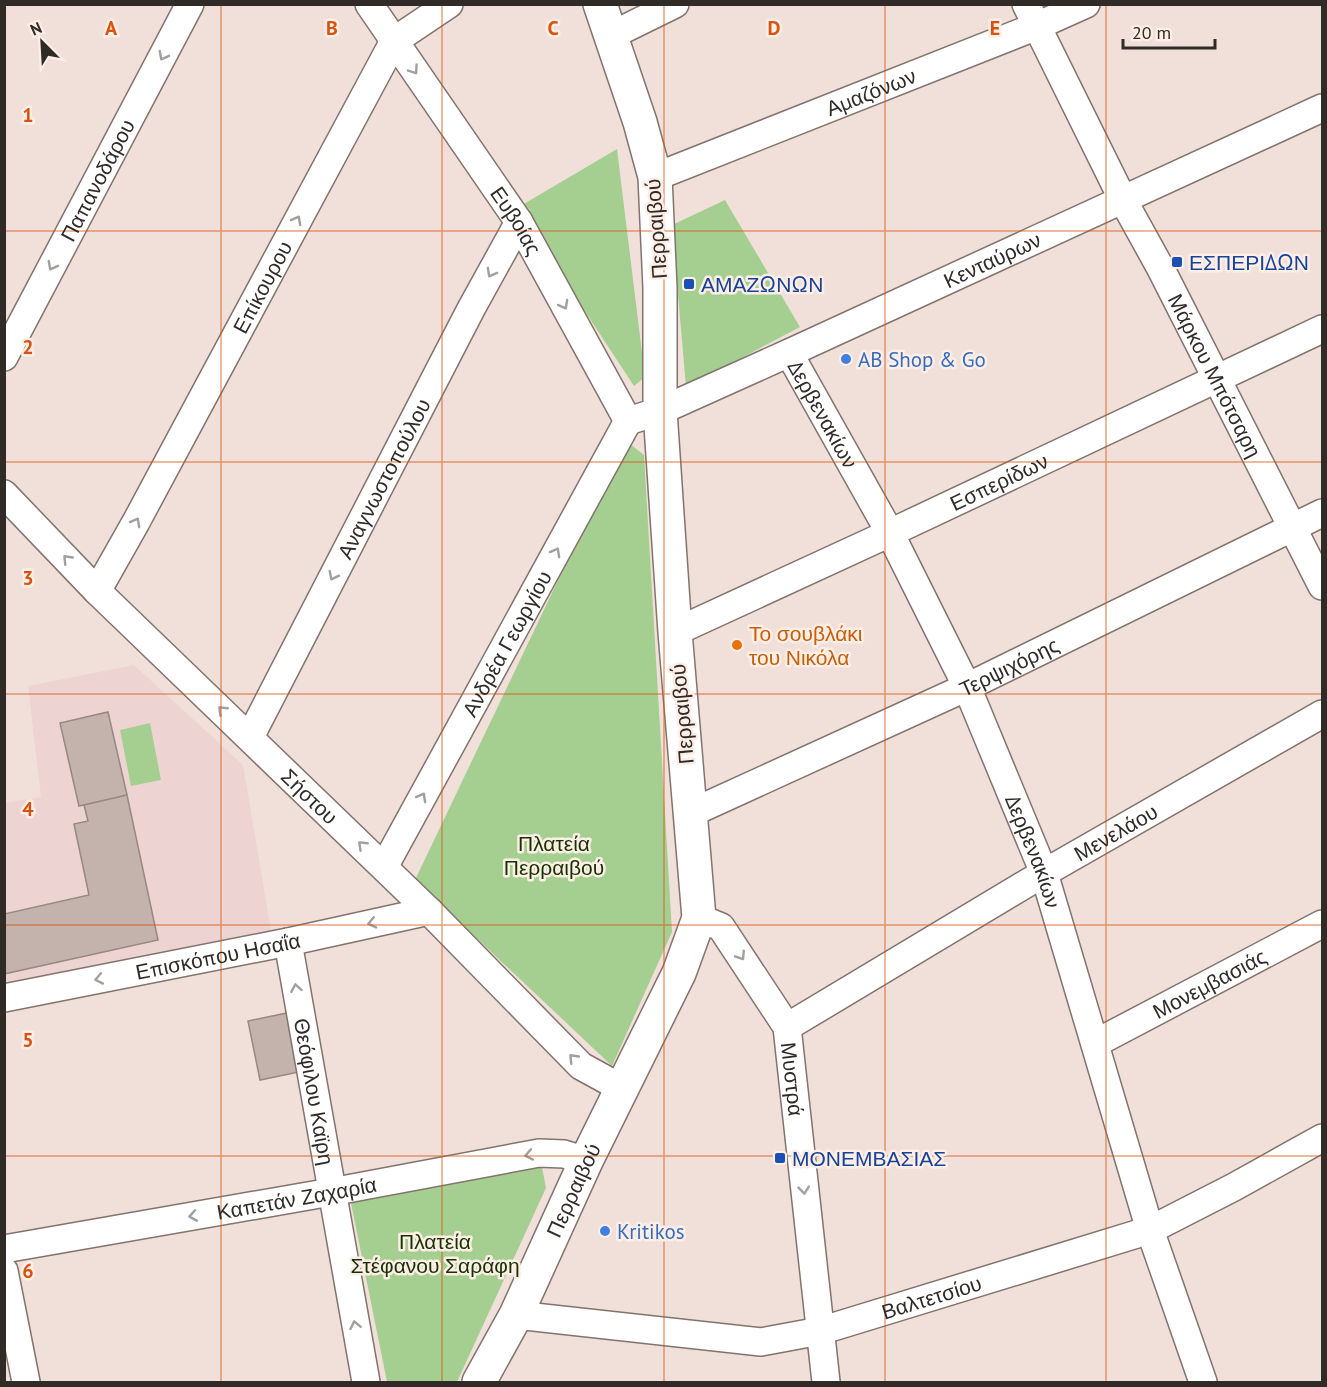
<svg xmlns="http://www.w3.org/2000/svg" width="1327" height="1387" font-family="'PT Sans',sans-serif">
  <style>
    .education { fill: #eed3d3 }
    .green { fill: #a5cf91 }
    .building { fill: #c3b3ac; stroke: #978881; stroke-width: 1.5 }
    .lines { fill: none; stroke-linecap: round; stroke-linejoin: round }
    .street-casing { stroke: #82736c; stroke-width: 30 }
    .secondary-casing { stroke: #82736c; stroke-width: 36 }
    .street { stroke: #fff; stroke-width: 27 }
    .secondary { stroke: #fff; stroke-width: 33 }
    .oneway { stroke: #a2a09e }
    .grid { fill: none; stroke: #d6540f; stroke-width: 1.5; stroke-opacity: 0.55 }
    .transit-dot { fill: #1a4fb4; stroke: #feeee6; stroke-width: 2 }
    .shop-dot { fill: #3f7fe0; stroke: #feeee6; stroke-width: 2 }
    .food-dot { fill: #e8710a; stroke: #feeee6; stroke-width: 2 }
    .labels { text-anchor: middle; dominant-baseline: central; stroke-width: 5; stroke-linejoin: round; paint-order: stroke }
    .street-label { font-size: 21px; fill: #312b28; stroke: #feeee6 }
    .transit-label { font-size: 21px; fill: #164399; stroke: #feeee6; text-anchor: start }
    .shop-label { font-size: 21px; fill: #366cbe; stroke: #feeee6; text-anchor: start }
    .food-label { font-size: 21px; fill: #c56008; stroke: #feeee6; text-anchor: start }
    .park-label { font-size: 21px; fill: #143300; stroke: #feeee6 }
    .grid-label { font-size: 20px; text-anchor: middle; font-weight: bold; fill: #d6540f; stroke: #feeee6; stroke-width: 5; stroke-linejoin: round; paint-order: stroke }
  </style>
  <rect width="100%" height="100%" fill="#f1e0d9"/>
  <path class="education" d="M 134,665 L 243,765 L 272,937 L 5,982 L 4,803 L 41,797 L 28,686 Z"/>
  <path class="green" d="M 617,149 L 645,377 L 634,386 L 517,208 Z
    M 725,200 L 800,327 L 686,387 L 672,225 Z
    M 625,440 L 644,455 L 672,932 L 612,1066 L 415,880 Z
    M 150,723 L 161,780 L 131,786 L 120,730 Z
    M 541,1162 L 546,1188 L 457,1382 L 387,1382 L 349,1193 Z"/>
  <path class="building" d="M 108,712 L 127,795 L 79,806 L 60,723 Z
    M 127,795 L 158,940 L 4,974 L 4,914 L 89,895 L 74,824 L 88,821 L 84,805 Z
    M 287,1013 L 299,1072 L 260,1080 L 248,1021 Z"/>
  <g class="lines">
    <g class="street-casing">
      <g id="street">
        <path id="s1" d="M 369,4 L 519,222 L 628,421 L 660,411 L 789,353 L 1322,108"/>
        <path id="s2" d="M 1026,4 L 1123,200 L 1160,267 L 1322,586"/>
        <path d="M 610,36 L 675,4"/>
        <path id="s3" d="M 655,177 L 1037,26 L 1086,4"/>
        <path id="s4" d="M 789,353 L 890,533 L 967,687 L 1044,873 L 1150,1230 L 1203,1382"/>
        <path id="s5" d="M 4,357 L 190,4"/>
        <path id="s6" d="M 4,494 L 97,591 L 429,911 L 581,1066 L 623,1089"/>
        <path id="s7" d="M 97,591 L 136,522 L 394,41 L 449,4"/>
        <path id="s8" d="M 675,632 L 890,533 L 1322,329"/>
        <path id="s9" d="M 250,737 L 471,309 L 519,222"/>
        <path id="s10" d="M 691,813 L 967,687 L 1322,513"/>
        <path id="s11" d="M 384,867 L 628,421"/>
        <path id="s12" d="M 699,918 L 721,927 L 787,1027 L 826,1382"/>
        <path id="s13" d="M 288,942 L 366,1382"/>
        <path id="s14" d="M 4,998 L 288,942 L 429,911"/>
        <path id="s15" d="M 787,1027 L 1044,873 L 1322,714"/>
        <path id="s16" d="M 1096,1043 L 1322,924"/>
        <path id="s17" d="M 4,1249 L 331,1192 L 539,1153 L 564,1154 L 586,1161"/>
        <path d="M 4,1271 L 26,1382"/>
        <path id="s18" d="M 516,1315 L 761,1342 L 820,1331 L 1150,1230 L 1234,1187 L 1322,1138"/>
      </g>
    </g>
    <g class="secondary-casing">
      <g id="secondary">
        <path id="s19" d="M 479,1382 L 516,1315 L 586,1161 L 679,973 L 699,918 L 675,632 L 660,411 L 660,288 L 655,177 L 640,122 L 600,4"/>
      </g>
    </g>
    <use href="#street" class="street"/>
    <use href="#secondary" class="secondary"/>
  </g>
  <defs><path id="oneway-chevron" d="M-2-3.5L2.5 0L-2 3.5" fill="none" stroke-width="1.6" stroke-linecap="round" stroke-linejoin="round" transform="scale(1.5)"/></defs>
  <g class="oneway">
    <use href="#oneway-chevron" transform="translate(163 56) rotate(118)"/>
    <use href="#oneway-chevron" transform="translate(414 70) rotate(55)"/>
    <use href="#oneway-chevron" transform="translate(297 220) rotate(-62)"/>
    <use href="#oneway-chevron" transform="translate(52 266) rotate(118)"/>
    <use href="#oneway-chevron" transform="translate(491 273) rotate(119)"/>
    <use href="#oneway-chevron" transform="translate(564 305) rotate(61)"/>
    <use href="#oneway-chevron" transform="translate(136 522) rotate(-61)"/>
    <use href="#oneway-chevron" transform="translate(556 552) rotate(-61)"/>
    <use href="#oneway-chevron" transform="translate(67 559) rotate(-134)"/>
    <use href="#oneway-chevron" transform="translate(333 576) rotate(117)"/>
    <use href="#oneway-chevron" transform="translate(222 710) rotate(-136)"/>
    <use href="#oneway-chevron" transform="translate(422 797) rotate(-61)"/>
    <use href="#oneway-chevron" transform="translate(362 845) rotate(-136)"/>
    <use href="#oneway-chevron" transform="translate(372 923) rotate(167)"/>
    <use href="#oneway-chevron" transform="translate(741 956) rotate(57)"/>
    <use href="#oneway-chevron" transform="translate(99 979) rotate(169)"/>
    <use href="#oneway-chevron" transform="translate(296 988) rotate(-100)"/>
    <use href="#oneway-chevron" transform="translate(573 1058) rotate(-134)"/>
    <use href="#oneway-chevron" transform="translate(529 1155) rotate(169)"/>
    <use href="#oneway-chevron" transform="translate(804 1190) rotate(84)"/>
    <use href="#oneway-chevron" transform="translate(193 1216) rotate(170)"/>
    <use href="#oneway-chevron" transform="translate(355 1325) rotate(-101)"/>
  </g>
  <path class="grid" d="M 221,4 L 221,1382M 442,4 L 442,1382M 664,4 L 664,1382M 885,4 L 885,1382M 1106,4 L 1106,1382M 4,231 L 1322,231M 4,462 L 1322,462M 4,694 L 1322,694M 4,925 L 1322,925M 4,1156 L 1322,1156"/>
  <g class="transit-dot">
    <rect x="1171" y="256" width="12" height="12" rx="3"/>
    <rect x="683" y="278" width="12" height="12" rx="3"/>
    <rect x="774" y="1152" width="12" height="12" rx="3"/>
  </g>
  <g class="shop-dot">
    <circle cx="846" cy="359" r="6"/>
    <circle cx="605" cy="1231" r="6"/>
  </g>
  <circle class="food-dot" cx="737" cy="645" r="6"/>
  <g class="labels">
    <g class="street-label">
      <text stroke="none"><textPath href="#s3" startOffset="232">Αμαζόνων</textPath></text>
      <text stroke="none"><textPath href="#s5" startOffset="200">Παπανοδάρου</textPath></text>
      <text stroke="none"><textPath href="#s1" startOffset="262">Ευβοίας</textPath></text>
      <text transform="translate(656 229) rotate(-94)">Περραιβού</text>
      <text stroke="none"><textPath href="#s1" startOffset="890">Κενταύρων</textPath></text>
      <text stroke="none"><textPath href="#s7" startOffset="346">Επίκουρου</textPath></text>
      <text stroke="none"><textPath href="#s2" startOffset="417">Μάρκου Μπότσαρη</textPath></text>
      <text stroke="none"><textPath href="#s4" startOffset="70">Δερβενακίων</textPath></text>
      <text stroke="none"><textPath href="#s9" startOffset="291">Αναγνωστοπούλου</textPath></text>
      <text stroke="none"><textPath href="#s8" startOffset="357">Εσπερίδων</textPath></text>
      <text stroke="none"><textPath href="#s11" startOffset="255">Ανδρέα Γεωργίου</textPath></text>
      <text stroke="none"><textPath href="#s10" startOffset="350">Τερψιχόρης</textPath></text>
      <text transform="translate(682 714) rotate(-95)">Περραιβού</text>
      <text stroke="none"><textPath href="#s6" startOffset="430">Σήστου</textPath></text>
      <text stroke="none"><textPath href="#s15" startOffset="382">Μενελάου</textPath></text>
      <text stroke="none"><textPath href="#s4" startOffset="556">Δερβενακίων</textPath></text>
      <text stroke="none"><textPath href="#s14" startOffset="218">Επισκόπου Ησαΐα</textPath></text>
      <text stroke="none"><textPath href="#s16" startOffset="128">Μονεμβασιάς</textPath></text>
      <text stroke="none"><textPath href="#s12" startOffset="196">Μυστρά</textPath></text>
      <text stroke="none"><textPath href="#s13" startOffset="152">Θεόφιλου Καϊρη</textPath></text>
      <text stroke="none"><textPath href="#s19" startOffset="214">Περραιβού</textPath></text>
      <text stroke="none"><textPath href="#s17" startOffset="297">Καπετάν Ζαχαρία</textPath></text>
      <text stroke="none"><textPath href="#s18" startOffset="423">Βαλτετσίου</textPath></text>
    </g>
    <g class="transit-label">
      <text x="1189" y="262">ΕΣΠΕΡΙΔΩΝ</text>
      <text x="701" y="284">ΑΜΑΖΩΝΩΝ</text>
      <text x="792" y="1158">ΜΟΝΕΜΒΑΣΙΑΣ</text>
    </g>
    <g class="shop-label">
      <text x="858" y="359">AB Shop &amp; Go</text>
      <text x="617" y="1231">Kritikos</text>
    </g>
    <g class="food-label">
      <text x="749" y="633">Το σουβλάκι<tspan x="749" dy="24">του Νικόλα</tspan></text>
    </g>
    <g class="park-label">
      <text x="554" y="843">Πλατεία<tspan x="554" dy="24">Περραιβού</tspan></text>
      <text x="435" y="1241">Πλατεία<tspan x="435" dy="24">Στέφανου Σαράφη</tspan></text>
    </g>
  </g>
  <g class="grid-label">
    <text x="111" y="35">A</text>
    <text x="332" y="35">B</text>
    <text x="553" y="35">C</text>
    <text x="774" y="35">D</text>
    <text x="995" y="35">E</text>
    <text x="28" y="122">1</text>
    <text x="28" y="354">2</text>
    <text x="28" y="585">3</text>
    <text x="28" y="816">4</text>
    <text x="28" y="1047">5</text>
    <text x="28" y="1278">6</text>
  </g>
  <rect width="1327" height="1387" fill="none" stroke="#312b28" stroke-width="12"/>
  <g transform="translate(42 42) rotate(336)" stroke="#feeee6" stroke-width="4.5" paint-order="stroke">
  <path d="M0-4.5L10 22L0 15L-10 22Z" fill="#312b28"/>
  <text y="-9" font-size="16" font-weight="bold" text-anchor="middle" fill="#312b28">N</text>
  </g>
  <path d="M1123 39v9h92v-9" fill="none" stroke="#312b28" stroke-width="3"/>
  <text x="1132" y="39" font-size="18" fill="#312b28" stroke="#feeee6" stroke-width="4.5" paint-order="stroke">20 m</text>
</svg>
